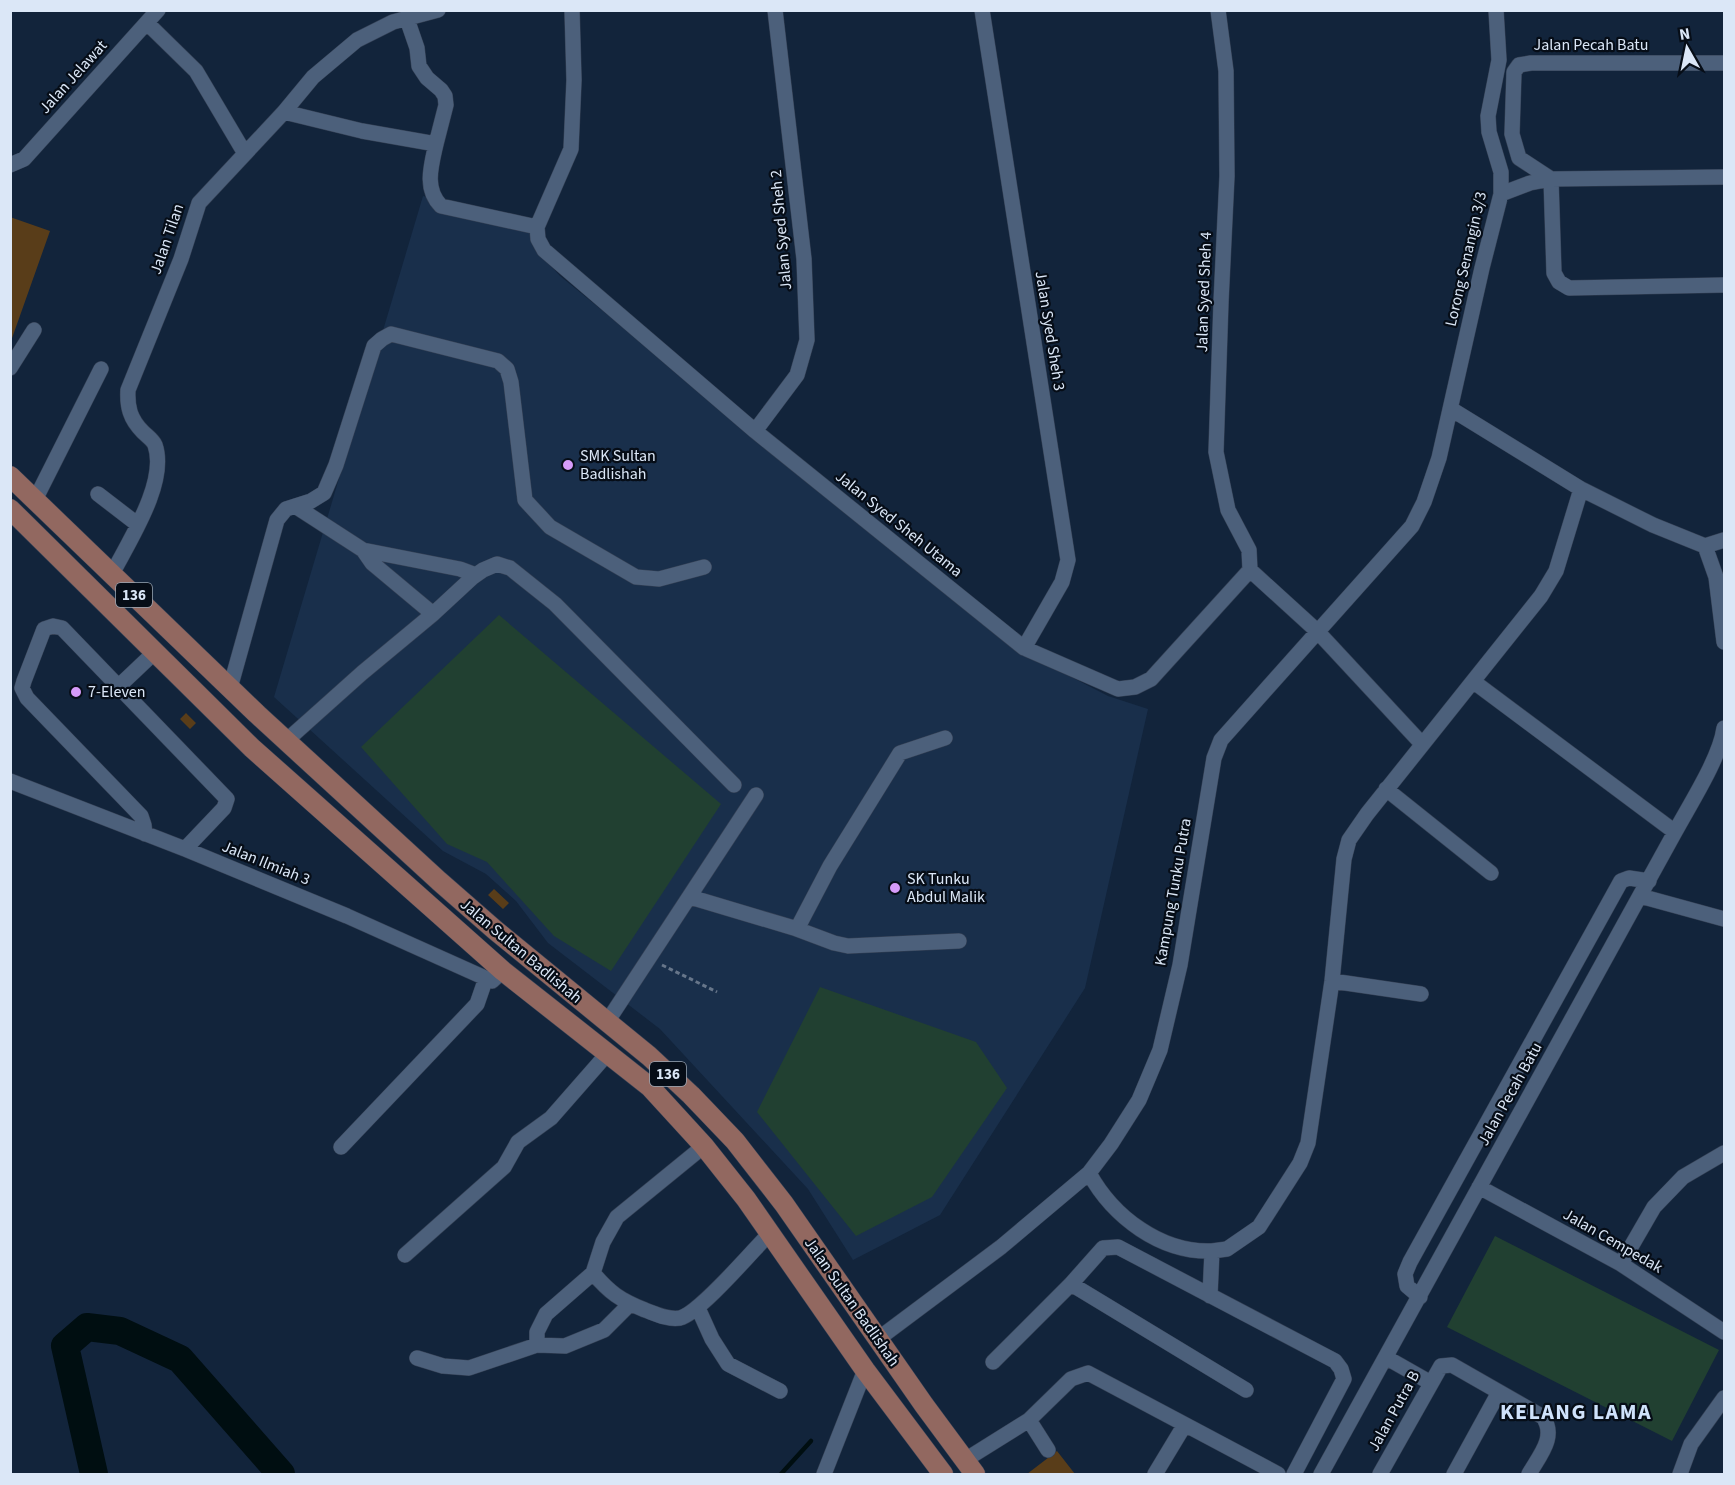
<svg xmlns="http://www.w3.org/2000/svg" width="1735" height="1485" font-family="'Source Sans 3',sans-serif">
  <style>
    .built { fill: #192f4b }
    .green { fill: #214031 }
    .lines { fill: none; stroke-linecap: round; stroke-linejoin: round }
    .stream { stroke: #000e11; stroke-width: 4.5 }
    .river { stroke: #000e11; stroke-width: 28 }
    .building { fill: #593d19 }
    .minor-casing { stroke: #354155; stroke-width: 16 }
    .major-casing { stroke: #354155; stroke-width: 21 }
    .path { stroke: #67768a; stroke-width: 3; stroke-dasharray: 4.5 3; stroke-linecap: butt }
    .minor { stroke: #4c607b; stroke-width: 15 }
    .major { stroke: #926860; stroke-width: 20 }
    .poi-dot { fill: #d69bf9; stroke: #060d17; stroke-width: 2 }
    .labels { text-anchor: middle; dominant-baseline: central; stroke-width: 4.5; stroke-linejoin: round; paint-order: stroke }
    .shield { fill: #060d17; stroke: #9ba6b4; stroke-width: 1.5 }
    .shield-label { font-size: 15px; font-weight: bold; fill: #dbe7f7 }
    .street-label { font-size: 16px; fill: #dbe7f7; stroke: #060d17 }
    .poi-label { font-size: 16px; fill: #dbe7f7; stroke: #060d17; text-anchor: start }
    .district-label { font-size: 22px; font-weight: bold; letter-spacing: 1.5px; fill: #cfe2fb; stroke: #060d17 }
  </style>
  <rect width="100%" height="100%" fill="#12243b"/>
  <path class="built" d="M 423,196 L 527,227 L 539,253 L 560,276 L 1025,653 L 1108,696 L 1148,709 L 1085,988 L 940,1215 L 853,1260 L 808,1189 L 660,1029 L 548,943 L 516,901 L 486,874 L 443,851 L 274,697 Z"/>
  <path class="green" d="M 499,615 L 721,804 L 611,971 L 554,936 L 487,862 L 447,844 L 361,747 Z
    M 820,987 L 976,1042 L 1007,1088 L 932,1197 L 856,1236 L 757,1112 Z
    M 1495,1236 L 1719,1350 L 1672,1441 L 1447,1327 Z"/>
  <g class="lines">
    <path class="stream" d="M 781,1474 L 811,1441"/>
    <path class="river" d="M 94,1474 L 65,1346 L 87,1327 L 120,1331 L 180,1359 L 281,1474"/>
  </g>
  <path class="building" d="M 10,217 L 50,231 L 11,341 L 10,340 Z
    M 186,713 L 196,723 L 190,729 L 180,719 Z
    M 494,889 L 509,903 L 503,909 L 488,895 Z
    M 1057,1451 L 1075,1474 L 1027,1474 Z"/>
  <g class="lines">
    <g class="minor-casing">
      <path id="minor" d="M 572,10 L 574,80 L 571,149 L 537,227 L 538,239 L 544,250 L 755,431 L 1024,648 L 1118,689 L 1135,687 L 1151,679 L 1250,570
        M 982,10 L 1068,560 L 1062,582 L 1024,648
        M 1218,10 L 1226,71 L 1227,176 L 1221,302 L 1216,452 L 1228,510 L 1249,550 L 1250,570
        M 407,19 L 417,48 L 419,66 L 427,78 L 441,90 L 445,96 L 446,105 L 436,144
        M 147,23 L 196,71 L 244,152
        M 1724,63 L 1531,63 L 1519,65 L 1514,72 L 1512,134 L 1519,158 L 1551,179 L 1554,273 L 1559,282 L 1569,288 L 1724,285
        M 284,112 L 362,131 L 436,144 C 431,166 424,189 441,206 L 537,227
        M 10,165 L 24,159 L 158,10
        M 1501,194 L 1530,183 L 1551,179 L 1724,177
        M 10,368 L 34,330
        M 1451,409 L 1581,489 L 1653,525 L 1705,546 L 1724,540
        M 755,431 L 797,375 L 807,340 L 804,259 L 775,10
        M 98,494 L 137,524
        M 35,500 L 101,369
        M 295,506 L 363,550 L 372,563 L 433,614
        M 1705,546 L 1716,577 L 1724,642
        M 363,550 L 460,569 L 476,575
        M 1250,570 L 1317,631 L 1422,744
        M 112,574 C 129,541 168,482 155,445 C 153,440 147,436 143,432 C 130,419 127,407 128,390 L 181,259 L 199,203 L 284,112 L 313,77 L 357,40 L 393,22 L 438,10
        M 1474,682 L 1675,832
        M 119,686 L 156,651
        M 230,688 L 277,520 L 286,509 L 311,501 L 324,493 L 336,465 L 374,346 L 382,339 L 391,334 L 498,361 L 507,369 L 511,382 L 525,500 L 550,527 L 636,577 L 659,579 L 704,567
        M 286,741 L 362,673 L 433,614 L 473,577 L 483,570 L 497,564 L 510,568 L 555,604 L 734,785
        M 10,781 L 185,849 L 347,916 L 492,981 L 503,971
        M 1386,789 L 1491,873
        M 145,834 L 144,825 L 141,816 L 27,698 L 22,688 L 24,681 L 44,629 L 53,626 L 62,628 L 227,799 L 224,808 L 185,849
        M 1640,896 L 1724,919
        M 690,897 L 794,928 L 834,943 L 848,946 L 959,941
        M 797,929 L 830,866 L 900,753 L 945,738
        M 1332,981 L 1421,994
        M 607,1022 L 756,795
        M 704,1146 L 617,1217 L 603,1242 L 593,1273 C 610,1293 620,1300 645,1310 C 656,1314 668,1320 680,1318 C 700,1313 754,1249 771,1232
        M 341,1147 L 477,1004 L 486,978
        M 1089,1173 C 1113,1217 1161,1253 1212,1251 L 1210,1296
        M 1479,1187 L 1621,1264 L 1724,1332
        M 1212,1251 L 1227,1249 L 1259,1227 L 1300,1163 L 1308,1143 L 1332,981 L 1344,859 L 1349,840 L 1367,814 L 1541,596 L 1556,571 L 1581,489
        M 405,1255 L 504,1167 L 518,1142 L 551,1118 L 608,1053
        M 1621,1264 L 1654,1207 L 1683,1177 L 1724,1153
        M 1071,1284 L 1246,1390
        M 1420,1297 L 1407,1286 L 1405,1274 L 1410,1262 L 1621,881 L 1629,878 L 1649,881
        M 698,1308 L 712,1339 L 728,1364 L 780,1391
        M 878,1339 L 1001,1247 L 1089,1173 L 1111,1144 L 1139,1100 L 1160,1050 L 1180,965 L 1214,758 L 1221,740 L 1412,526 L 1424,502 L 1439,458 L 1482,268 L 1501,194 L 1501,172 L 1489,132 L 1488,116 L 1499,60 L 1496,10
        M 537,1345 L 537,1332 L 546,1314 L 593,1273
        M 417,1358 L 443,1366 L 469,1368 L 537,1345 L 565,1346 L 604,1330 L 630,1304
        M 1387,1358 L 1431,1383
        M 993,1362 L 1071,1284 L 1103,1248 L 1118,1247 L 1335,1361 L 1341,1369 L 1344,1379 L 1294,1474
        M 1029,1420 L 1048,1450
        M 965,1460 L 1029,1420 L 1071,1379 L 1088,1373 L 1278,1474
        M 824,1474 L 865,1370
        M 1155,1474 L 1184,1426
        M 1321,1474 L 1675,832 C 1690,804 1720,758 1724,728
        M 1380,1474 L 1441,1366 L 1452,1365 L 1543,1417 C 1557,1437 1539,1456 1529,1474
        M 1454,1474 L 1499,1392
        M 1680,1474 L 1691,1444 L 1724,1398"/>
    </g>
    <g class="major-casing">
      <path id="major" d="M 10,476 L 257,714 L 439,881 L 495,930 L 649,1056 L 691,1095 L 735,1141 L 784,1204 L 924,1405 L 975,1474
        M 10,509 L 252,748 L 503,971 L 650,1087 L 704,1146 L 746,1199 L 865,1370 L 943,1474"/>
    </g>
    <path class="path" d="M 662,965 L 717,992"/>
    <use href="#minor" class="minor"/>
    <use href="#major" class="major"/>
  </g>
  <g class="poi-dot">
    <circle cx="568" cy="465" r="6"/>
    <circle cx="76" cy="692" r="6"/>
    <circle cx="895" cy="888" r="6"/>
  </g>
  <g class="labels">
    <g class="shield">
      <rect x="116" y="583" width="36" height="24" rx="4.5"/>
      <rect x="650" y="1062" width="36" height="24" rx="4.5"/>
    </g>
    <g class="shield-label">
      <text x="134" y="595">136</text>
      <text x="668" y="1074">136</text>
    </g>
    <g class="street-label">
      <text x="1591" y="45">Jalan Pecah Batu</text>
      <text transform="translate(73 77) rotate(-48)">Jalan Jelawat</text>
      <text transform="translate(781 230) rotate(-95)">Jalan Syed Sheh 2</text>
      <text transform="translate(167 239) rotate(-71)">Jalan Tilan</text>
      <text transform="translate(1466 259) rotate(-77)">Lorong Senangin 3/3</text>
      <text transform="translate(1204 292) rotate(-88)">Jalan Syed Sheh 4</text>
      <text transform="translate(1050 331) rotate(81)">Jalan Syed Sheh 3</text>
      <text transform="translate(899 524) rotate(39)">Jalan Syed Sheh Utama</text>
      <text transform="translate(266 863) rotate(22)">Jalan Ilmiah 3</text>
      <text transform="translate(1173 892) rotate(-80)">Kampung Tunku Putra</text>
      <text transform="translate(521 951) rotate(40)">Jalan Sultan Badlishah</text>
      <text transform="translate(1510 1094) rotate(-61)">Jalan Pecah Batu</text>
      <text transform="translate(1613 1241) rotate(30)">Jalan Cempedak</text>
      <text transform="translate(852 1302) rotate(55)">Jalan Sultan Badlishah</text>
      <text transform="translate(1394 1411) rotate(-61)">Jalan Putra B</text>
    </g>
    <g class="poi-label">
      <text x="580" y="456">SMK Sultan<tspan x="580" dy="18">Badlishah</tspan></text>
      <text x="88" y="692">7-Eleven</text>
      <text x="907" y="879">SK Tunku<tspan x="907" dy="18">Abdul Malik</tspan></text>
    </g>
    <g class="district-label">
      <text x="1576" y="1412">KELANG LAMA</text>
    </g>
  </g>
  <rect width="1735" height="1485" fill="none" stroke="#dbe7f7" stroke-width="24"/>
  <g transform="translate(1687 48) rotate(351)" stroke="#060d17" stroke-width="4.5" paint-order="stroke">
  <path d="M0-4.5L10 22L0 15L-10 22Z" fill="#dbe7f7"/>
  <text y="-9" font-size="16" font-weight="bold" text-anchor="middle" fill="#dbe7f7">N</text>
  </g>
</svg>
